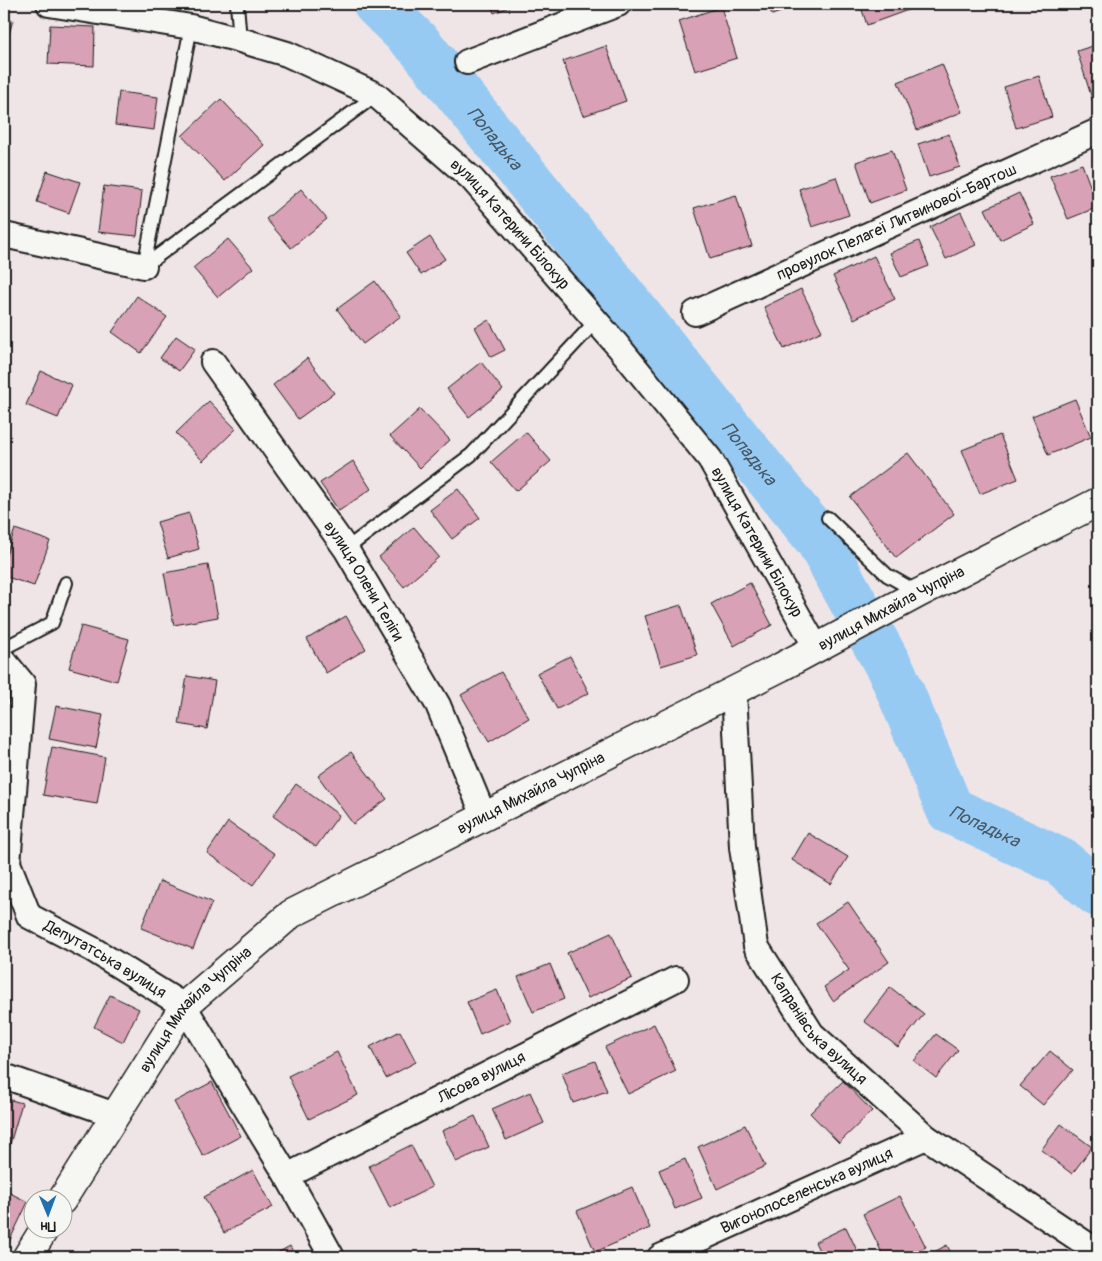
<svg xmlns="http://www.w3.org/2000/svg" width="1102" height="1261" font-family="Pangolin,sans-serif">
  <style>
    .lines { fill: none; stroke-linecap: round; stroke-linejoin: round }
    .river { stroke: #96caf3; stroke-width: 48 }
    .building { fill: #d8a1b6; stroke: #1c1c1c }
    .service-casing { stroke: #1c1c1c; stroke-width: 16 }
    .minor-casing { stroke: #1c1c1c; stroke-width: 28 }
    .secondary-casing { stroke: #1c1c1c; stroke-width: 31 }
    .service { stroke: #f6f6f2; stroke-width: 12 }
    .minor { stroke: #f6f6f2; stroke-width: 24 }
    .secondary { stroke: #f6f6f2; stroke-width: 28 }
    .labels { text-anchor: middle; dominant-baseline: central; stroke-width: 4; stroke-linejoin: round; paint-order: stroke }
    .street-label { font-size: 16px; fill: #1c1c1c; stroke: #f6f6f2 }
    .water-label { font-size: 18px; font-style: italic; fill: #475967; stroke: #f6f6f2 }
  </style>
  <rect width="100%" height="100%" fill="#f0e5e6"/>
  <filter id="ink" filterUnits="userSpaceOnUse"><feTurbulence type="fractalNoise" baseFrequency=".02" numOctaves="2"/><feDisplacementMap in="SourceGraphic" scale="10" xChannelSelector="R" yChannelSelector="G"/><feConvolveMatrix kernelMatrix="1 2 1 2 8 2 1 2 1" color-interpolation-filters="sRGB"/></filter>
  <g filter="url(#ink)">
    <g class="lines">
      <path class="river" id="s1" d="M 377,4 L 420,46 L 819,540 L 893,674 L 950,810 L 1061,862 L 1098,893"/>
    </g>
    <path class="building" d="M 491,4 L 516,4 L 494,13 Z
      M 768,4 L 804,4 L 772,15 Z
      M 860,4 L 918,4 L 919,6 L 867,25 Z
      M 721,7 L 737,58 L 695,71 L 679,21 Z
      M 4,18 L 13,20 L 4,52 Z
      M 50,25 L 95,27 L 94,66 L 48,64 Z
      M 1098,44 L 1098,100 L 1093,102 L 1077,51 Z
      M 606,46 L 626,101 L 583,116 L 563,61 Z
      M 942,64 L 962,112 L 917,130 L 898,82 Z
      M 1039,76 L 1052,117 L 1016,128 L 1004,87 Z
      M 119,92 L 158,97 L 154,130 L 115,125 Z
      M 221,99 L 264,145 L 225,181 L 182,136 Z
      M 949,134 L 960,167 L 929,177 L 918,144 Z
      M 892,150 L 906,190 L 870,203 L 856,162 Z
      M 1082,164 L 1098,207 L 1068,219 L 1050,176 Z
      M 47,171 L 80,182 L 69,213 L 37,202 Z
      M 836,177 L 849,215 L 812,227 L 799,189 Z
      M 104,186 L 142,191 L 137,236 L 98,232 Z
      M 301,189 L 327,219 L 291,248 L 266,219 Z
      M 1019,193 L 1034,224 L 1000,240 L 985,209 Z
      M 736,195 L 752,246 L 710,259 L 694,208 Z
      M 961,212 L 976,245 L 946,259 L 930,227 Z
      M 430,237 L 445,259 L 421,275 L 406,253 Z
      M 228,239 L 253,268 L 218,297 L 193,268 Z
      M 919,241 L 929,266 L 901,277 L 890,253 Z
      M 874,256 L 895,299 L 854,319 L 833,276 Z
      M 375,281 L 401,316 L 363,344 L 337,309 Z
      M 801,289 L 822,331 L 784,349 L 764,307 Z
      M 137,296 L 167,317 L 141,353 L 112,332 Z
      M 489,320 L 505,350 L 491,357 L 475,327 Z
      M 176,336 L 195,349 L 179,371 L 160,358 Z
      M 307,358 L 334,393 L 298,419 L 273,385 Z
      M 481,362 L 503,390 L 469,417 L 447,389 Z
      M 41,371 L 72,385 L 58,418 L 26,405 Z
      M 1075,399 L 1091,437 L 1048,455 L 1032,416 Z
      M 209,401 L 236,429 L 203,461 L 176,433 Z
      M 420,409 L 450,440 L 420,468 L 390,436 Z
      M 526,432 L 551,461 L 516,491 L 491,462 Z
      M 1000,435 L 1018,479 L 980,494 L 962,450 Z
      M 908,453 L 954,514 L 896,558 L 850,497 Z
      M 353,461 L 371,489 L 339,511 L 320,483 Z
      M 458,489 L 480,518 L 452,539 L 430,510 Z
      M 189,513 L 199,549 L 168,558 L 157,522 Z
      M 414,527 L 439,557 L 404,587 L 379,557 Z
      M 15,529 L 50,541 L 34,586 L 4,576 L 4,561 Z
      M 208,565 L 218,617 L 174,625 L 164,573 Z
      M 750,583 L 772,625 L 734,646 L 711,604 Z
      M 681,605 L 697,655 L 661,666 L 645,616 Z
      M 346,616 L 366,649 L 326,673 L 307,639 Z
      M 81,626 L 129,639 L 117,681 L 69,668 Z
      M 570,656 L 589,693 L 557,709 L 537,673 Z
      M 501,672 L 529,718 L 489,742 L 461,695 Z
      M 187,676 L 215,681 L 207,729 L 179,724 Z
      M 56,706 L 103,715 L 96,748 L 49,739 Z
      M 52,747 L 105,757 L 97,804 L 43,795 Z
      M 351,752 L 387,799 L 353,824 L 318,776 Z
      M 296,784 L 339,815 L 316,847 L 273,816 Z
      M 228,822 L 275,854 L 253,885 L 207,853 Z
      M 808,833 L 848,857 L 831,884 L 792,860 Z
      M 160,881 L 212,902 L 193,949 L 141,928 Z
      M 848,902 L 889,962 L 833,1001 L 824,987 L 849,970 L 816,923 Z
      M 611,933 L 632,978 L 588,998 L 567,953 Z
      M 550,964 L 564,999 L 533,1012 L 518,977 Z
      M 890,987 L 924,1014 L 898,1047 L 864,1021 Z
      M 497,990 L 510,1021 L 480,1034 L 467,1002 Z
      M 110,995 L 139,1009 L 123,1042 L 94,1027 Z
      M 654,1024 L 676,1071 L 628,1094 L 605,1047 Z
      M 400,1031 L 416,1062 L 386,1078 L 370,1047 Z
      M 936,1034 L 958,1050 L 936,1078 L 914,1061 Z
      M 1050,1051 L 1073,1070 L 1043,1105 L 1020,1086 Z
      M 337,1052 L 358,1095 L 309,1119 L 288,1076 Z
      M 595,1061 L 607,1091 L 573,1103 L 562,1073 Z
      M 843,1081 L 872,1111 L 839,1143 L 810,1113 Z
      M 212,1082 L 241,1136 L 203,1156 L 174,1102 Z
      M 530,1092 L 544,1123 L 506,1140 L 492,1109 Z
      M 4,1098 L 22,1103 L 8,1151 L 4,1149 Z
      M 475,1116 L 489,1147 L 456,1162 L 442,1131 Z
      M 1061,1124 L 1092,1147 L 1072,1174 L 1041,1150 Z
      M 745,1125 L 765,1166 L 717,1189 L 698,1147 Z
      M 411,1145 L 432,1187 L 390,1208 L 369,1166 Z
      M 685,1159 L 702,1198 L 675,1209 L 659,1170 Z
      M 253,1170 L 273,1207 L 224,1233 L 204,1197 Z
      M 632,1187 L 650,1228 L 595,1252 L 577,1211 Z
      M 4,1190 L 28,1202 L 7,1246 L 4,1244 Z
      M 900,1196 L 926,1247 L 904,1257 L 884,1257 L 863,1214 Z
      M 846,1227 L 860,1257 L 822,1257 L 815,1242 Z
      M 947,1245 L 953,1257 L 925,1257 Z
      M 290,1246 L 296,1257 L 270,1257 Z"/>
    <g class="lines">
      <g class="service-casing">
        <path id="service" d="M 237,4 L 240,40
          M 144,266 L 376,95
          M 144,266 L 191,27
          M 828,518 L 887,575 L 919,593
          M 346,549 L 471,455 L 596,321
          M 4,648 L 52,623 L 66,583"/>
      </g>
      <g class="minor-casing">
        <g id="minor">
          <path id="s2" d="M 49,4 L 191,27 L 240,40 L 287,54 L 376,95 L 472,179 L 618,346 L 710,459 L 817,649"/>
          <path d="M 467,62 L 618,4"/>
          <path d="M 4,235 L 144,266"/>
          <path id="s3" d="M 695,313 L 1098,131"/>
          <path id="s4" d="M 213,362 L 346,549 L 438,705 L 484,816"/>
          <path id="s5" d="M 4,661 L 23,684 L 8,863 L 29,916 L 92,949 L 184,1006 L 287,1176 L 332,1257"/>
          <path id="s6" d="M 734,691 L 742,847 L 756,946 L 812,1034 L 926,1137 L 1098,1252"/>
          <path d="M 4,1076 L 115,1115"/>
          <path id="s7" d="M 287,1176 L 676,979"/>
          <path id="s8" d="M 660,1257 L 926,1137"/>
        </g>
      </g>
      <g class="secondary-casing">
        <g id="secondary">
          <path id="s9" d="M 62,1200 L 184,1006 L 291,914 L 781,667 L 919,593 L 1098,502"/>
          <path d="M 27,1257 L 45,1228"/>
        </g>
      </g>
      <use href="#service" class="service"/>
      <use href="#minor" class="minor"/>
      <use href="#secondary" class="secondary"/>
    </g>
  </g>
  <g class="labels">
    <g class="street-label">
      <text stroke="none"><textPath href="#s3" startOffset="221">провулок Пелагеї Литвинової-Бартош</textPath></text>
      <text stroke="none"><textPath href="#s2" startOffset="528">вулиця Катерини Білокур</textPath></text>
      <text stroke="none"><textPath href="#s2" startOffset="932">вулиця Катерини Білокур</textPath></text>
      <text stroke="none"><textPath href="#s4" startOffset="266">вулиця Олени Теліги</textPath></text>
      <text stroke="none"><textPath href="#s9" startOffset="1044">вулиця Михайла Чупріна</textPath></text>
      <text stroke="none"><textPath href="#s9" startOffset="639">вулиця Михайла Чупріна</textPath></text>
      <text stroke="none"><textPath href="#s5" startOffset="354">Депутатська вулиця</textPath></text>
      <text stroke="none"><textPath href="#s9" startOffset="234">вулиця Михайла Чупріна</textPath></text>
      <text stroke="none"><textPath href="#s6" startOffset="361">Капранівська вулиця</textPath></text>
      <text stroke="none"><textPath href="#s7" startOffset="218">Лісова вулиця</textPath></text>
      <text stroke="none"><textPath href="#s8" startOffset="161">Вигонопоселенська вулиця</textPath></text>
    </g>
    <g class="water-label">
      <text stroke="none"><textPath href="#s1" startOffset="179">Попадька</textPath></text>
      <text stroke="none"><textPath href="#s1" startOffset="584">Попадька</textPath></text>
      <text stroke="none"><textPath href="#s1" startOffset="1034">Попадька</textPath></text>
    </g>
  </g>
  <rect width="1102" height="1261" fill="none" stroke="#f6f6f2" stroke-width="20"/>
  <rect x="10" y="10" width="1082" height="1241" fill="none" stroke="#1c1c1c" stroke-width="2" filter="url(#ink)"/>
  <g transform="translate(48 1214) rotate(179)"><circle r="24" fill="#f6f6f2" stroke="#9f9f9c"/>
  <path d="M0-4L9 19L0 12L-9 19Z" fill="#1f6fb2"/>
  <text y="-8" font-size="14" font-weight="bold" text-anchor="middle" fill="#1c1c1c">Пн</text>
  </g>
</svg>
